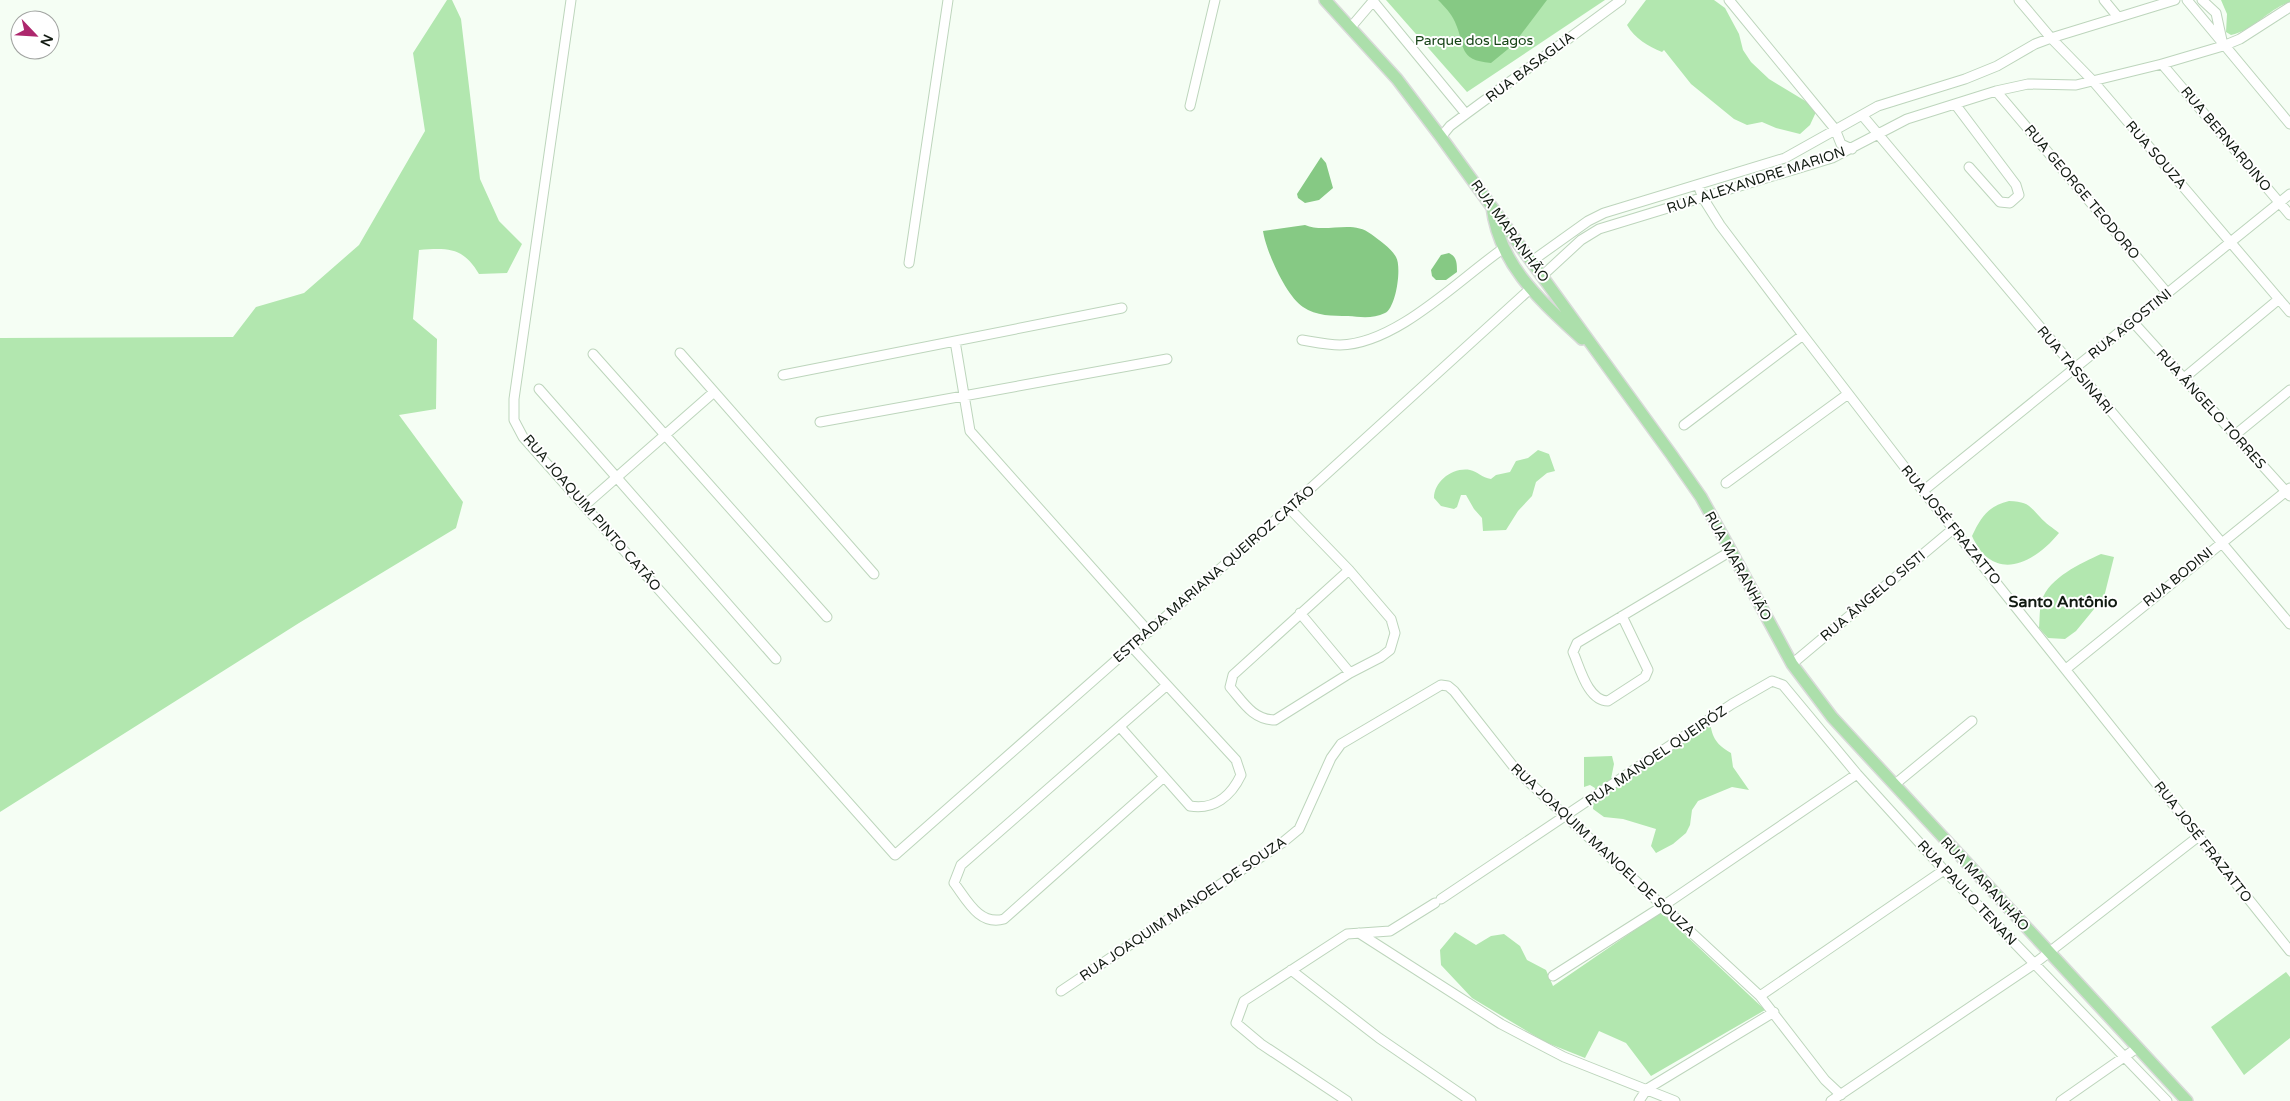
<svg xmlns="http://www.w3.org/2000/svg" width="2290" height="1101" font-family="'Varela Round',sans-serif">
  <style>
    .green { fill: #b2e7af }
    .water { fill: #86c984 }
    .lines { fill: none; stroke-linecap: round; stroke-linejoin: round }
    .minor-casing { stroke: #bdd5bc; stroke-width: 11 }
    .major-casing { stroke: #d9dad9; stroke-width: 14 }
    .minor { stroke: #fff; stroke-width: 9 }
    .major { stroke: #acdfab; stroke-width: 11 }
    .labels { text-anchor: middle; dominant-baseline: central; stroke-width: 4; stroke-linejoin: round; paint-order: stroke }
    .park-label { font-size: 14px; fill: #164416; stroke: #fff }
    .street-label { font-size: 14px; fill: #111a11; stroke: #fff }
    .quarter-label { font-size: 16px; font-weight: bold; fill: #111a11; stroke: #fff }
  </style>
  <rect width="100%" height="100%" fill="#f5fef4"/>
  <path class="green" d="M 447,0 L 452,0 L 461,19 L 480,179 L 499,221 L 522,244 L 507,273 L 479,274 C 463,247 448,248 419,250 L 413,319 L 437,339 L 436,409 L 399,415 L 463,502 L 456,528 L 299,623 L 0,812 L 0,338 L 233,337 L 256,307 L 304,293 L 359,245 L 425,131 L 413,53 Z
    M 1386,0 L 1605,0 L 1467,92 Z
    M 1646,0 L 1714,0 L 1725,8 L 1739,34 L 1743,50 L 1751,62 L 1769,79 L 1807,102 L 1816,112 L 1810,125 L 1800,134 L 1776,128 L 1762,122 L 1747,125 L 1734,119 L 1691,84 L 1664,50 L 1662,52 C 1648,46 1635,39 1627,25 Z
    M 2221,0 L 2290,0 L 2290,2 C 2268,9 2254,30 2231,35 L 2226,32 L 2227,14 Z
    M 1538,450 L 1549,454 L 1555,471 L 1547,473 L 1536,482 L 1532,496 L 1518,511 L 1506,530 L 1483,531 L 1482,518 L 1474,509 L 1466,495 L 1461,495 L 1457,507 L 1454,509 L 1441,506 L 1434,498 C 1434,481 1453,467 1470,470 C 1477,471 1482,478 1491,479 L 1496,475 L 1510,472 L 1516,461 L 1528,458 Z
    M 2009,501 C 2027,502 2028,504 2040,517 C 2045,523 2053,528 2059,533 C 2033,565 1993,583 1972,536 C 1981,517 1988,506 2009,501 Z
    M 2101,554 L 2114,557 L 2104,597 L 2076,631 L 2065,639 L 2048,638 L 2039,628 C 2040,619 2039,609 2042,600 C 2049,578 2081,563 2101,554 Z
    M 1710,722 C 1712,738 1717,745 1731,753 L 1733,767 L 1749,790 L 1732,787 L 1698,801 L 1692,810 L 1690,825 L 1686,833 L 1673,844 L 1656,853 L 1651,846 L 1656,829 L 1623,819 L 1604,817 L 1593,809 L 1595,788 L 1590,785 L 1584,787 L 1584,757 L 1612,756 L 1614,764 L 1611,779 L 1613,783 Z
    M 1661,912 L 1765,1010 L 1651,1076 L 1626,1043 L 1599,1031 L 1585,1058 L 1545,1042 L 1472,998 L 1441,965 L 1440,950 L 1455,932 L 1476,945 L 1491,936 L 1504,934 L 1520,946 L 1527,960 L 1546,970 L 1553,986 Z
    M 2286,972 L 2290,977 L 2290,1038 L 2244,1075 L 2211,1027 Z"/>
  <path class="water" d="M 1438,0 L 1547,0 L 1513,45 L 1491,63 C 1457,60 1466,46 1455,22 C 1451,13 1445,7 1438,0 Z
    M 1321,157 L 1326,163 L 1333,188 L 1319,200 L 1305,203 L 1298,198 L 1297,194 Z
    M 1305,225 C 1326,234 1352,219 1371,234 C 1379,240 1391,248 1396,257 C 1402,267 1396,308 1385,313 C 1373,319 1360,317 1348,316 C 1333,316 1316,316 1303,307 C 1286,296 1266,251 1263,231 Z
    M 1449,253 C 1457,257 1457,263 1457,272 L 1446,280 L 1436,280 L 1432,276 L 1431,270 L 1441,255 Z"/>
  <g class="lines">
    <g class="minor-casing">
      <path id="minor" d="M 571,0 L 514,399 L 514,420 L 523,437 L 895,855 L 1289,508 L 1530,289
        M 1729,0 L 1835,129 L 1841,144 L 1852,149
        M 2019,0 L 2051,38 L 2093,81 L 2290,312
        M 2104,0 L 2118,17
        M 2187,0 L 2290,124
        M 2202,0 L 2216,13 L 2223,45
        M 1373,1 L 1466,114
        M 1351,27 L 1374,0
        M 2162,64 L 2290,215
        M 1996,91 L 2168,294
        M 1955,104 L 2016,185 L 2019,195 L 2010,203 L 2000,202 L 1969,167
        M 1190,106 L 1215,0
        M 1862,115 L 2290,624
        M 1441,137 L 1450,126 L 1466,114 L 1621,0
        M 1698,185 L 1703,198 L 1720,225 L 1803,335 L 1923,491 L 2290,951
        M 1532,261 L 1588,221 L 1604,213 L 1785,158 L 1878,106 L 1965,79 L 1997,66 L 2035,44 L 2051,38 L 2175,0
        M 909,263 L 948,0
        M 1542,276 L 1581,240 L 1599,229 L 1832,158 L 1907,119 L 1996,91 L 2028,84 L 2076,85 L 2162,64 L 2223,46 L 2240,39 L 2290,7
        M 2133,322 L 2290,496
        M 1302,340 C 1314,342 1328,345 1340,345 C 1397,344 1459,279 1504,248
        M 955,341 L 970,431 L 1149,632
        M 680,353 L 874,574
        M 593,354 L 827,617
        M 783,375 L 1122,308
        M 2184,378 L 2279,299
        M 539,389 L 776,659
        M 820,422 L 1167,359
        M 1684,425 L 1803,335
        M 2235,435 L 2290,390
        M 1726,483 L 1848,394
        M 1923,491 L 2290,194
        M 584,506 L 714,392
        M 1289,508 L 1349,570 L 1391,619 L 1395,633 L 1390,650 L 1381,657 L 1350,673 L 1275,720 C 1253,720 1243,702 1230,687 L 1233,675 L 1349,570
        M 1300,613 L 1350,673
        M 1622,616 L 1648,670 L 1645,677 L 1608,701 C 1588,701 1580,668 1573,652 L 1577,643 L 1731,551
        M 1792,664 L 1953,529
        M 2066,669 L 2290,488
        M 1120,727 L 1190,806 C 1214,810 1231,796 1241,775 L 1236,760 L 1132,647
        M 1164,777 L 1004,919 C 979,926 967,900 954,883 L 961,865 L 1167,685
        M 1894,785 L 1972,721
        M 1441,899 L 1732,704 L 1772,681 L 1783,685 L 1857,774 L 1944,870 L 2167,1101
        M 1359,933 L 1501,1024 L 1564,1057 L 1675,1101
        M 1291,970 L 1379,1038 L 1471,1101
        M 1553,976 L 1663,906 L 1857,774
        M 1061,991 L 1282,843 L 1299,829 L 1331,758 L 1341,744 L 1441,685 L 1448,686 L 1454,691 L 1517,771 L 1760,996 L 1825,1080 L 1841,1095
        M 1760,996 L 1944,870
        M 1347,1101 L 1261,1044 L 1236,1023 L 1244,1001 L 1347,934 L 1390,931 L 1435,903
        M 1639,1101 L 1647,1089 L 1774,1012
        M 1831,1101 L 2034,964 L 2199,836
        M 2061,1101 L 2137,1048"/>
    </g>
    <g class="major-casing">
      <path id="major" d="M 1325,0 L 1397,79 L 1441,137 L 1671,454 L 1701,497 L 1731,551 L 1792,664 L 1832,717 L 2187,1101
        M 1492,207 C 1499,265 1541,301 1582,339"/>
    </g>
    <use href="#minor" class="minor"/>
    <use href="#major" class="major"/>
  </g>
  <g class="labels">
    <g class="park-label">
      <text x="1474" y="40">Parque dos Lagos</text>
    </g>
    <g class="street-label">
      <text transform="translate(1530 67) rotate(-37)">RUA BASAGLIA</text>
      <text transform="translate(2226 139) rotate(50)">RUA BERNARDINO</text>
      <text transform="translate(2156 155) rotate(49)">RUA SOUZA</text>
      <text transform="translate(1756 180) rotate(-18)">RUA ALEXANDRE MARION</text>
      <text transform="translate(2082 192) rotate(50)">RUA GEORGE TEODORO</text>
      <text transform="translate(1510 231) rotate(54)">RUA MARANHÃO</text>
      <text transform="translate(2130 324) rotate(-39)">RUA AGOSTINI</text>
      <text transform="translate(2075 370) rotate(50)">RUA TASSINARI</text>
      <text transform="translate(2211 409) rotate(48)">RUA ÂNGELO TORRES</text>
      <text transform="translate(592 513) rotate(49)">RUA JOAQUIM PINTO CATÃO</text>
      <text transform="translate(1951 525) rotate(51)">RUA JOSÉ FRAZATTO</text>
      <text transform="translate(1738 566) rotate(61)">RUA MARANHÃO</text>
      <text transform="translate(1214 574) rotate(-41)">ESTRADA MARIANA QUEIROZ CATÃO</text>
      <text transform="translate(2178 577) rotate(-39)">RUA BODINI</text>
      <text transform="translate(1873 596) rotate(-40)">RUA ÂNGELO SISTI</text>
      <text transform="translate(1656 756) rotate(-34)">RUA MANOEL QUEIRÓZ</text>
      <text transform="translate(2203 842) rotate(52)">RUA JOSÉ FRAZATTO</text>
      <text transform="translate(1603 850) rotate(43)">RUA JOAQUIM MANOEL DE SOUZA</text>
      <text transform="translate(1985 884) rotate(47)">RUA MARANHÃO</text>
      <text transform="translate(1967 893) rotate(47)">RUA PAULO TENAN</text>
      <text transform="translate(1183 909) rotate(-34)">RUA JOAQUIM MANOEL DE SOUZA</text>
    </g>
    <g class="quarter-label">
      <text x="2063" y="602">Santo Antônio</text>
    </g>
  </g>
  <g transform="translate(35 35) rotate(115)"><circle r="24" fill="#ffffff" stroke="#a0a3a0"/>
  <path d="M0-4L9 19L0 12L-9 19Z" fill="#ad276d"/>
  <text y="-8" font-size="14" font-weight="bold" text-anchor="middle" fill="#111a11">N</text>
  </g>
</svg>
